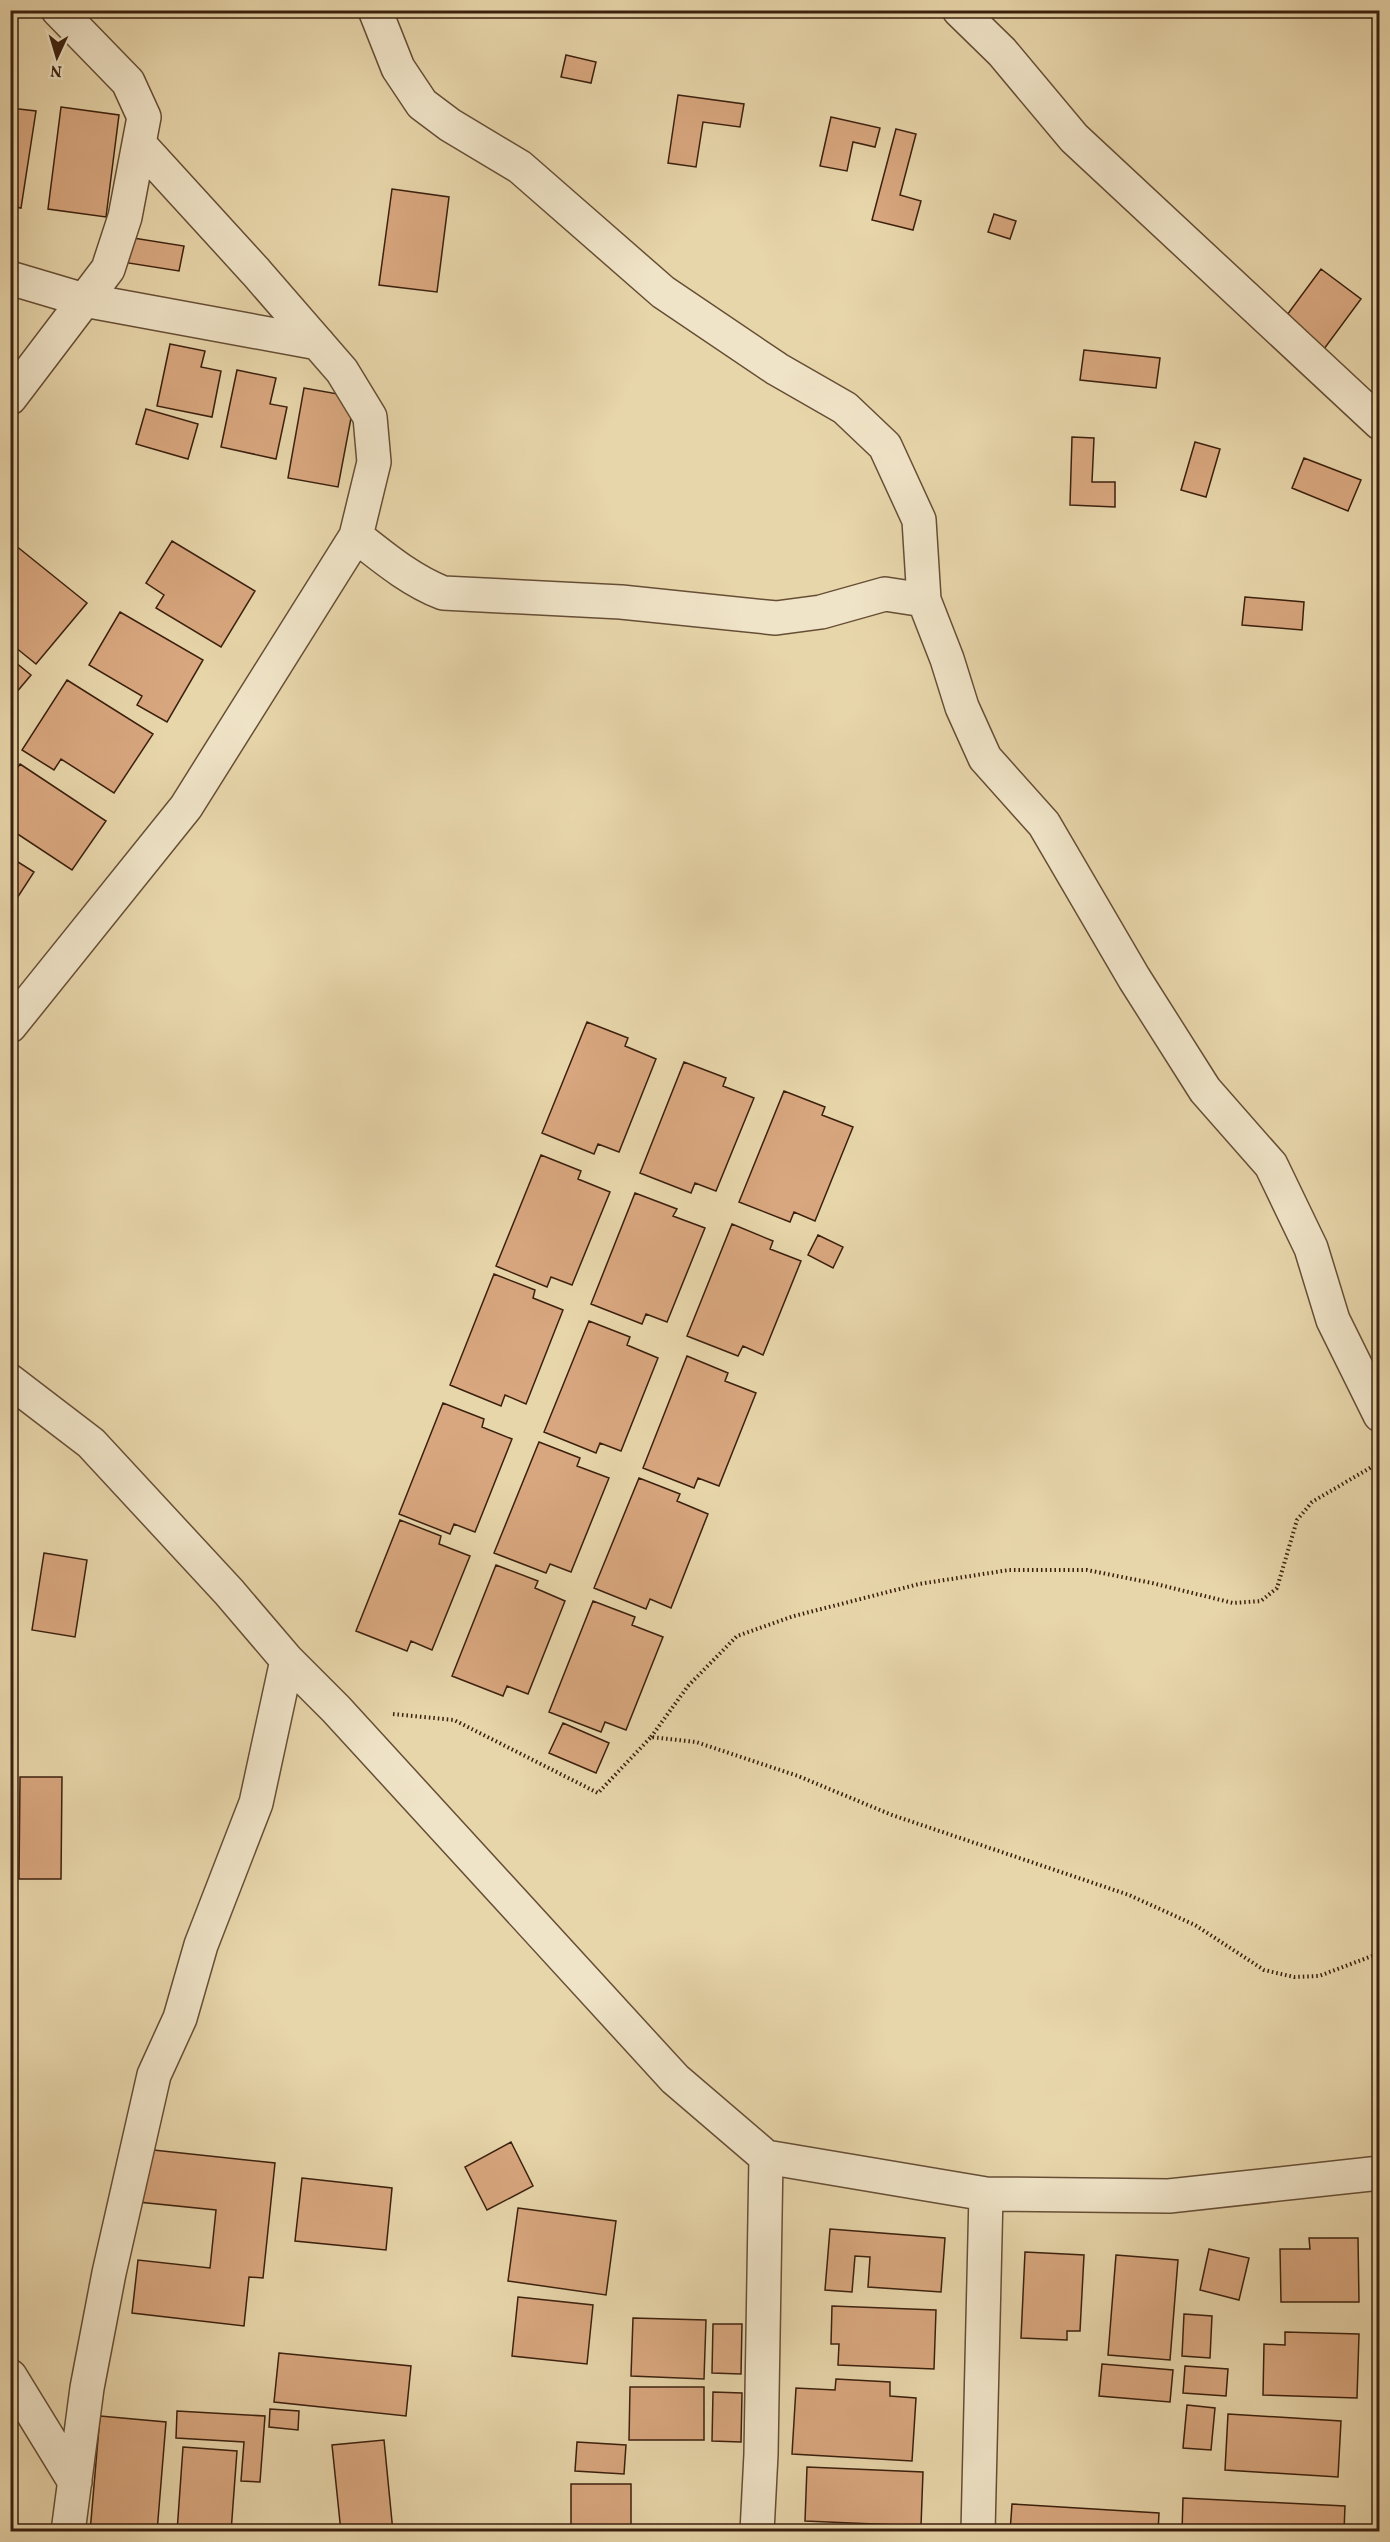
<svg xmlns="http://www.w3.org/2000/svg" width="1390" height="2542" font-family="Vollkorn,serif">
  <style>
    .building { fill: #d9a77f; stroke: #3b200e; stroke-width: 1.5 }
    .lines { fill: none; stroke-linecap: round; stroke-linejoin: round }
    .minor-casing { stroke: #664e35; stroke-width: 36 }
    .path { stroke: #3b200e; stroke-width: 4; stroke-dasharray: 1.5 3; stroke-linecap: butt }
    .minor { stroke: #f0e4c8; stroke-width: 33 }
  </style>
  <rect width="100%" height="100%" fill="#e8d6ab"/>
  <filter id="stains"><feTurbulence type="fractalNoise" baseFrequency=".00333" numOctaves="4"/><feColorMatrix values="0 0 0 0 .2 0 0 0 0 .09 0 0 0 0 .02 0 0 0 .5 -.17"/></filter>
  <radialGradient id="worn" r=".72"><stop offset=".6" stop-color="#630" stop-opacity="0"/><stop offset="1" stop-color="#630" stop-opacity=".3"/></radialGradient>
  <path class="building" d="M 566,55 L 596,62 L 591,83 L 561,77 Z
    M 678,95 L 744,104 L 740,127 L 703,122 L 696,167 L 668,163 Z
    M 61,107 L 119,115 L 106,217 L 48,209 Z
    M 10,108 L 36,111 L 21,208 L 10,206 Z
    M 831,117 L 880,128 L 875,147 L 853,142 L 847,171 L 820,166 Z
    M 896,129 L 916,134 L 900,195 L 921,201 L 913,230 L 872,220 Z
    M 392,189 L 449,197 L 437,292 L 379,285 Z
    M 994,214 L 1016,221 L 1010,239 L 988,232 Z
    M 127,237 L 184,246 L 179,271 L 122,262 Z
    M 1321,269 L 1361,299 L 1324,349 L 1284,319 Z
    M 170,344 L 205,351 L 201,367 L 221,371 L 212,417 L 157,406 Z
    M 1084,350 L 1160,358 L 1156,388 L 1080,380 Z
    M 237,370 L 276,378 L 270,404 L 287,407 L 276,459 L 221,447 Z
    M 304,388 L 355,397 L 338,487 L 288,478 Z
    M 146,409 L 198,424 L 188,459 L 136,444 Z
    M 1072,437 L 1094,438 L 1092,482 L 1115,482 L 1115,507 L 1070,505 Z
    M 1195,442 L 1220,449 L 1206,497 L 1181,490 Z
    M 1304,458 L 1361,480 L 1348,511 L 1292,488 Z
    M 10,541 L 87,603 L 36,664 L 10,643 Z
    M 172,541 L 255,591 L 221,647 L 156,608 L 164,595 L 146,583 Z
    M 1245,597 L 1304,602 L 1302,630 L 1242,625 Z
    M 120,612 L 203,660 L 167,722 L 137,705 L 142,696 L 89,665 Z
    M 10,658 L 31,675 L 10,700 Z
    M 67,680 L 153,734 L 114,793 L 61,759 L 54,770 L 22,750 Z
    M 20,764 L 106,821 L 72,870 L 10,829 L 10,778 Z
    M 10,857 L 34,872 L 10,909 Z
    M 587,1022 L 628,1038 L 625,1046 L 656,1059 L 619,1152 L 598,1144 L 594,1154 L 542,1133 Z
    M 684,1062 L 726,1078 L 723,1086 L 754,1098 L 716,1191 L 695,1183 L 691,1193 L 640,1173 Z
    M 784,1091 L 825,1107 L 822,1115 L 853,1127 L 815,1221 L 794,1212 L 790,1222 L 739,1202 Z
    M 541,1155 L 581,1171 L 578,1179 L 610,1192 L 572,1285 L 551,1277 L 547,1287 L 496,1266 Z
    M 635,1193 L 677,1209 L 673,1216 L 705,1228 L 667,1322 L 646,1314 L 642,1324 L 591,1304 Z
    M 732,1224 L 773,1241 L 770,1249 L 801,1261 L 763,1355 L 743,1346 L 738,1356 L 687,1336 Z
    M 818,1235 L 843,1247 L 833,1268 L 808,1255 Z
    M 494,1274 L 535,1290 L 533,1298 L 563,1310 L 526,1404 L 505,1395 L 501,1406 L 450,1385 Z
    M 589,1321 L 630,1337 L 627,1345 L 658,1358 L 621,1451 L 600,1443 L 596,1453 L 544,1432 Z
    M 687,1356 L 728,1373 L 725,1381 L 756,1393 L 719,1486 L 698,1478 L 694,1488 L 643,1468 Z
    M 443,1403 L 484,1419 L 482,1427 L 512,1439 L 475,1532 L 454,1524 L 450,1534 L 399,1514 Z
    M 539,1442 L 580,1458 L 577,1466 L 609,1478 L 571,1572 L 550,1564 L 546,1573 L 494,1553 Z
    M 639,1478 L 680,1494 L 677,1501 L 708,1514 L 671,1608 L 650,1599 L 646,1609 L 594,1588 Z
    M 400,1520 L 441,1536 L 439,1544 L 470,1556 L 432,1650 L 411,1641 L 407,1651 L 356,1631 Z
    M 44,1553 L 87,1560 L 75,1637 L 32,1630 Z
    M 496,1565 L 538,1581 L 535,1588 L 565,1601 L 528,1694 L 507,1686 L 503,1696 L 452,1676 Z
    M 593,1601 L 635,1617 L 632,1625 L 663,1637 L 626,1730 L 605,1722 L 601,1732 L 549,1712 Z
    M 563,1723 L 609,1743 L 596,1773 L 549,1753 Z
    M 20,1777 L 62,1777 L 61,1879 L 19,1879 Z
    M 511,2142 L 533,2186 L 487,2210 L 465,2167 Z
    M 144,2149 L 275,2163 L 263,2278 L 249,2277 L 244,2326 L 132,2313 L 138,2260 L 210,2268 L 216,2210 L 138,2202 Z
    M 302,2178 L 392,2188 L 386,2250 L 295,2241 Z
    M 518,2208 L 616,2221 L 606,2295 L 508,2281 Z
    M 830,2229 L 945,2238 L 941,2292 L 868,2287 L 870,2257 L 855,2256 L 852,2292 L 825,2290 Z
    M 1309,2238 L 1358,2238 L 1359,2302 L 1281,2302 L 1280,2249 L 1310,2249 Z
    M 1209,2249 L 1249,2258 L 1239,2300 L 1200,2290 Z
    M 1025,2252 L 1084,2255 L 1080,2331 L 1067,2331 L 1067,2340 L 1021,2338 Z
    M 1116,2255 L 1178,2260 L 1170,2360 L 1108,2355 Z
    M 518,2297 L 593,2305 L 587,2364 L 512,2356 Z
    M 832,2306 L 936,2310 L 934,2369 L 838,2365 L 839,2344 L 831,2344 Z
    M 1184,2314 L 1212,2316 L 1210,2358 L 1182,2356 Z
    M 633,2318 L 706,2320 L 704,2379 L 631,2376 Z
    M 713,2324 L 742,2324 L 741,2374 L 712,2373 Z
    M 1285,2332 L 1359,2334 L 1357,2398 L 1263,2395 L 1264,2344 L 1285,2345 Z
    M 279,2353 L 411,2366 L 406,2416 L 274,2402 Z
    M 1102,2364 L 1173,2370 L 1170,2402 L 1099,2396 Z
    M 1185,2366 L 1228,2369 L 1226,2396 L 1183,2393 Z
    M 836,2379 L 890,2382 L 890,2396 L 916,2398 L 912,2461 L 792,2454 L 796,2388 L 835,2390 Z
    M 630,2387 L 704,2387 L 704,2440 L 629,2440 Z
    M 713,2392 L 742,2393 L 741,2442 L 712,2441 Z
    M 1187,2405 L 1215,2408 L 1211,2450 L 1183,2448 Z
    M 270,2409 L 299,2411 L 298,2430 L 269,2427 Z
    M 177,2411 L 265,2416 L 260,2482 L 241,2481 L 244,2442 L 176,2438 Z
    M 1228,2414 L 1341,2421 L 1338,2477 L 1225,2470 Z
    M 100,2416 L 166,2422 L 157,2532 L 90,2532 Z
    M 384,2440 L 393,2532 L 341,2532 L 332,2445 Z
    M 577,2442 L 626,2445 L 624,2474 L 575,2471 Z
    M 183,2447 L 237,2451 L 231,2532 L 177,2532 Z
    M 807,2467 L 923,2472 L 921,2526 L 805,2521 Z
    M 571,2484 L 631,2484 L 631,2532 L 571,2532 Z
    M 1183,2498 L 1345,2506 L 1344,2532 L 1182,2532 Z
    M 1012,2504 L 1159,2513 L 1158,2532 L 1010,2532 Z"/>
  <g class="lines">
    <g class="minor-casing">
      <path id="minor" d="M 375,10 L 398,68 L 422,104 L 450,125 L 520,167 L 663,292 L 777,369 L 845,408 L 885,446 L 919,520 L 924,600 L 947,659 L 962,707 L 985,758 L 1044,824 L 1134,978 L 1205,1090 L 1271,1165 L 1311,1248 L 1333,1320 L 1380,1415
        M 959,10 L 1002,52 L 1074,138 L 1380,423
        M 10,278 L 84,300 L 318,343
        M 10,398 L 108,269 L 125,217 L 144,117 L 128,82 L 58,10
        M 356,536 C 384,558 410,580 443,593 L 621,602 L 776,618 L 821,612 L 885,594 L 924,600
        M 10,1026 L 186,807 L 356,536 L 374,462 L 370,417 L 342,371 L 256,272 L 140,145
        M 10,1381 L 91,1443 L 229,1592 L 287,1660 L 336,1709 L 675,2079 L 766,2157 L 986,2194 L 1169,2196 L 1380,2173
        M 10,2376 L 75,2482
        M 68,2532 L 87,2388 L 109,2273 L 154,2075 L 180,2018 L 201,1945 L 256,1803 L 287,1660
        M 757,2532 L 761,2454 L 766,2157
        M 978,2532 L 986,2194"/>
    </g>
    <path class="path" d="M 393,1714 L 454,1720 L 598,1793 L 651,1737 L 696,1742 L 798,1776 L 892,1815 L 1129,1895 L 1195,1925 L 1264,1970 L 1294,1977 L 1319,1976 L 1380,1953
      M 651,1737 L 688,1686 L 737,1636 L 794,1616 L 919,1584 L 1009,1570 L 1087,1570 L 1152,1583 L 1233,1603 L 1261,1601 L 1277,1588 L 1297,1520 L 1312,1502 L 1380,1462"/>
    <use href="#minor" class="minor"/>
  </g>
  <rect width="1390" height="2542" fill="none" stroke="#e8d6ab" stroke-width="36"/>
  <rect x="12" y="12" width="1366" height="2518" fill="none" stroke="#3b200e" stroke-width="3"/>
  <rect x="18" y="18" width="1354" height="2506" fill="none" stroke="#3b200e" stroke-width="1.5"/>
  <g transform="translate(57 57) rotate(184)" stroke="#f0e4c8" stroke-width="4.5" paint-order="stroke">
  <path d="M0-4.5L10 22L0 15L-10 22Z" fill="#3b200e"/>
  <text y="-9" font-size="16" font-weight="bold" text-anchor="middle" fill="#3b200e">N</text>
  </g>
  <rect width="100%" height="100%" filter="url(#stains)"/>
  <rect width="100%" height="100%" fill="url(#worn)"/>
</svg>
